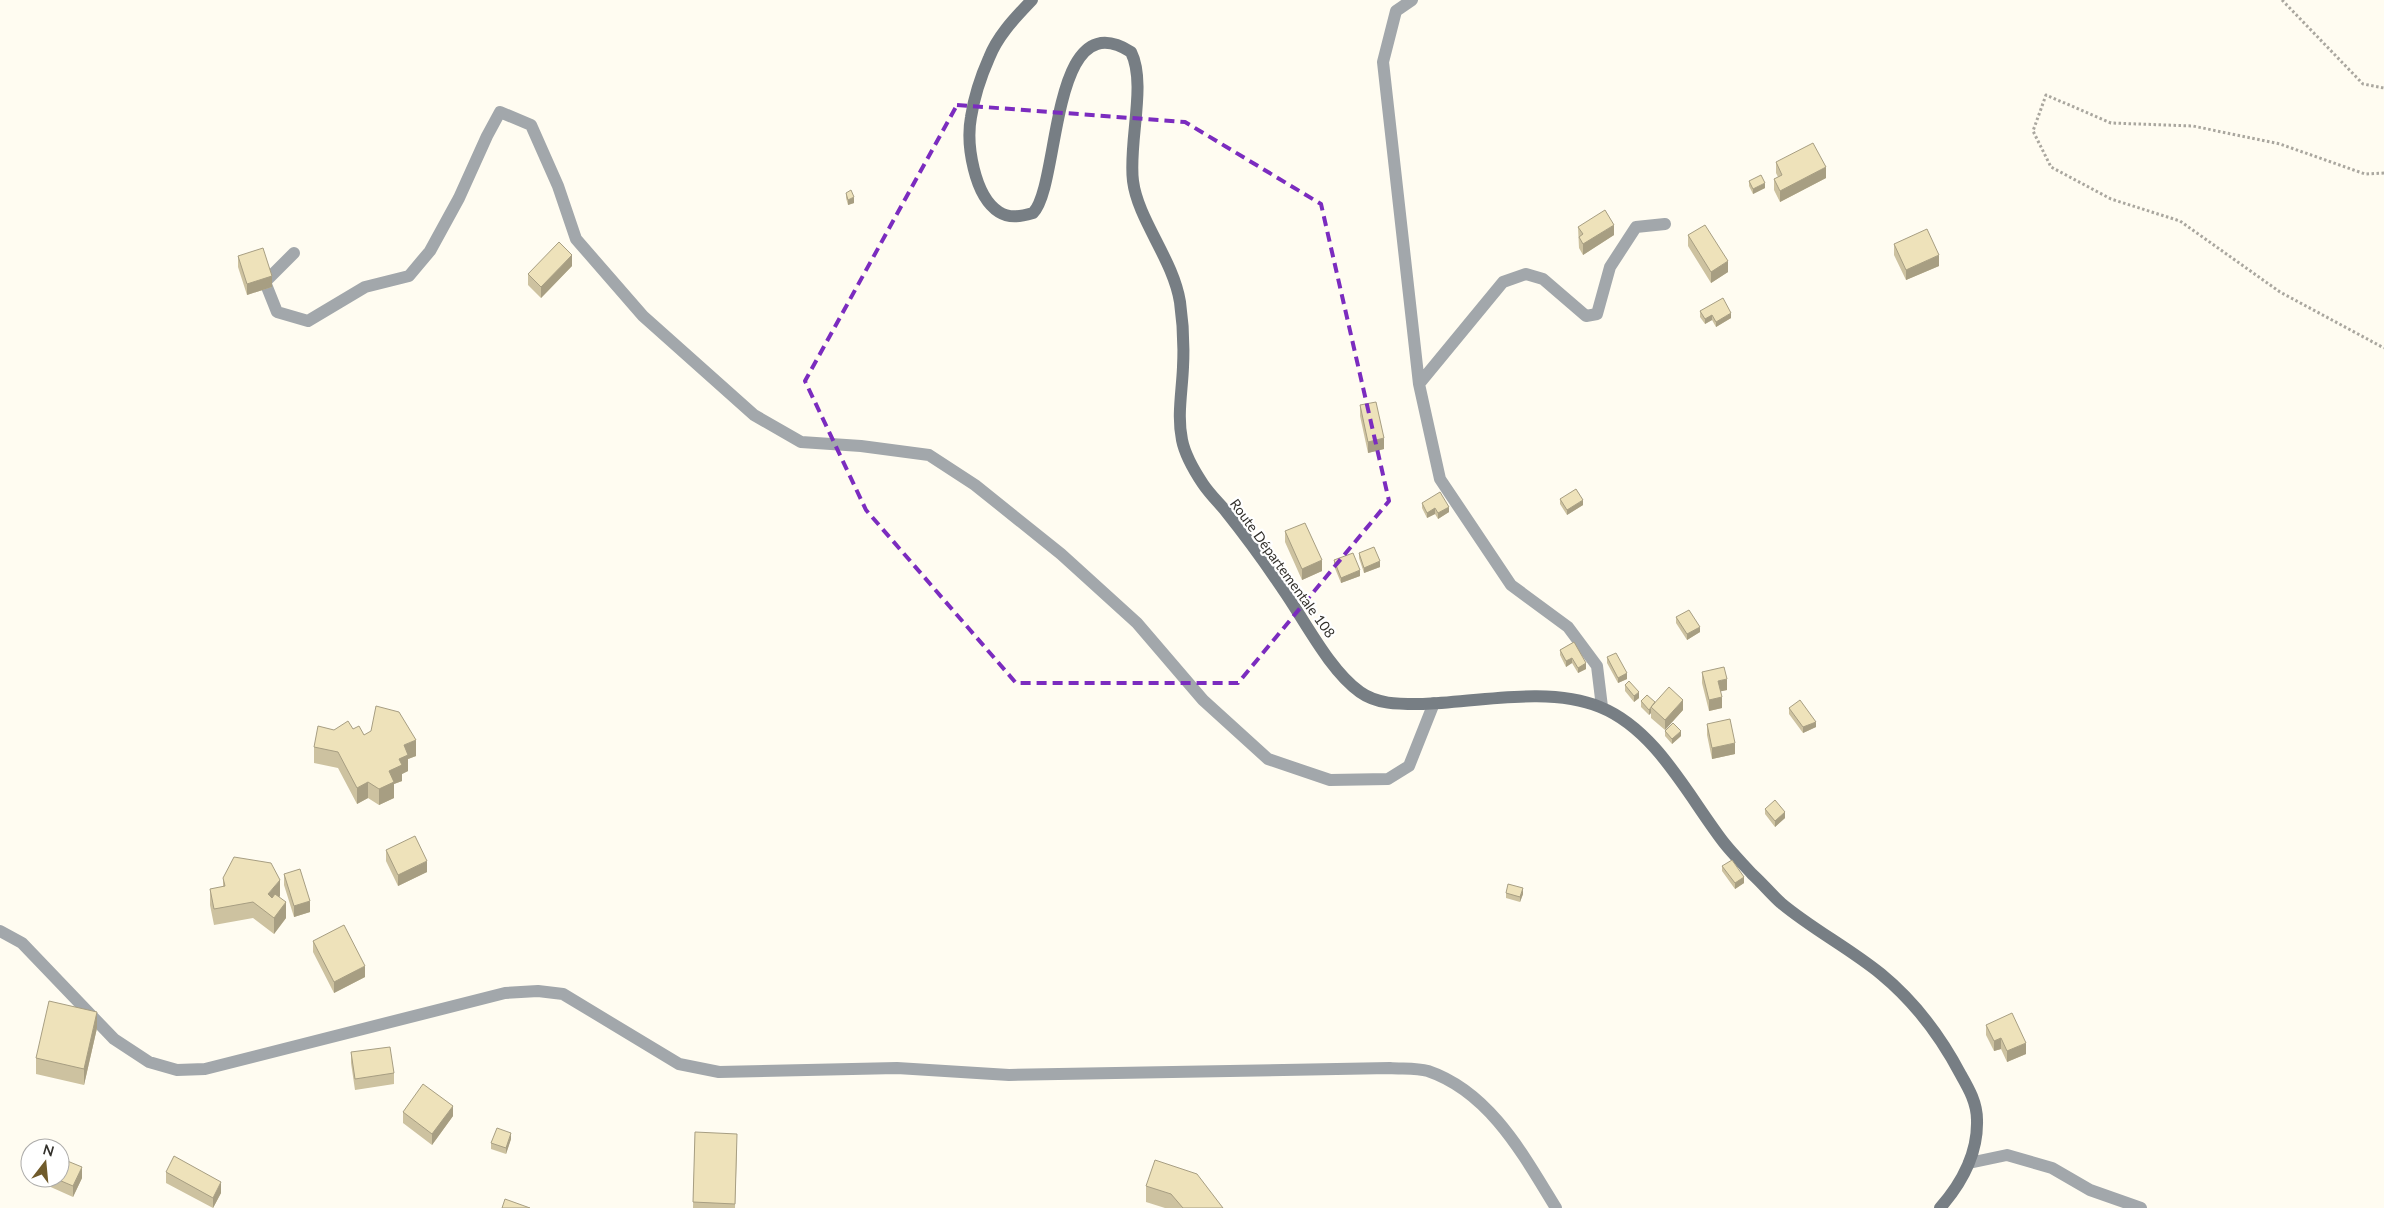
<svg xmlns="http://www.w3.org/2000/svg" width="2384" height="1208" font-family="Lato,sans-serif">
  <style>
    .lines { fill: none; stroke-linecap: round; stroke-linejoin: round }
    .path { stroke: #aaa79f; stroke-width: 3; stroke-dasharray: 2.5 2.5; stroke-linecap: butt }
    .street { stroke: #a2a7ab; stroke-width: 12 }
    .secondary { stroke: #777e84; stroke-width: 12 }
    .wall { fill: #cdc2a0 }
    .shaded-wall { fill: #a79e82 }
    .building { fill: #eee2ba; stroke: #a79e82 }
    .marked { fill: none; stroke: #7b2cbf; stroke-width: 4; stroke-dasharray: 10 6; stroke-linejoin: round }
    .labels { text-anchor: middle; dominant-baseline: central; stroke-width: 4.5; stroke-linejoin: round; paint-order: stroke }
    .street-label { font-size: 14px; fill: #32302b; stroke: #fff }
  </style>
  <rect width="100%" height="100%" fill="#fffcf1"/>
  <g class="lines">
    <path class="path" d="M 2282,0 L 2363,84 L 2384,88
      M 2384,173 L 2365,174 L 2280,144 L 2193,126 L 2111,123 L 2046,95 L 2033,131 L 2051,167 L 2111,199 L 2180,221 L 2280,292 L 2384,348"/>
    <path class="street" d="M 1412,0 L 1396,11 L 1383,62 L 1419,384 L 1440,479 L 1511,585 L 1568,627 L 1597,666 L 1602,707
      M 294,253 L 265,282 L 277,312 L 308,321 L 365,287 L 409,276 L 430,251 L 459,198 L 487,136 L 500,112 L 531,125 L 558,186 L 576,239 L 643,316 L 754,415 L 801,442 L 861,446 L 929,455 L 975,485 L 1061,554 L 1137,623 L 1203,700 L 1268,759 L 1330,780 L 1388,779 L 1409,766 L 1434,703
      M 1419,384 L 1503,282 L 1526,274 L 1543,279 L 1586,316 L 1597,314 L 1610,267 L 1636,227 L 1665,224
      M 0,931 L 22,943 L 114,1039 L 149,1062 L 177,1070 L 205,1069 L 505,993 L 538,991 L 563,994 L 679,1064 L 719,1072 L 897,1068 L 1009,1075 L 1390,1068 C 1402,1069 1417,1068 1428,1071 C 1490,1092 1524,1156 1556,1208
      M 1969,1163 L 2007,1155 L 2052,1168 L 2090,1190 L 2141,1208"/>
    <path class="secondary" d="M 1032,0 C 1015,18 998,35 989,58 C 981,76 974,98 971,117 C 966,144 974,196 999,212 C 1010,219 1022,216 1033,213 C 1061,185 1049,0 1131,52 C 1147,84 1128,143 1133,181 C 1138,220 1173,259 1180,302 C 1183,323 1184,347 1183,367 C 1182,392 1177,416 1182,440 C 1185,455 1195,472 1203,484 C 1209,493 1217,501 1224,509 C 1244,534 1264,561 1282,588 C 1304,619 1329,670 1360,692 C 1378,705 1401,704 1423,704 C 1477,702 1549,686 1600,707 C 1657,730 1689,798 1725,844 C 1733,854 1743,864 1752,874 C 1762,883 1771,894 1781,903 C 1812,929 1849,948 1881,974 C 1915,1002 1940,1035 1961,1075 C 1969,1089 1977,1103 1977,1120 C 1978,1153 1961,1184 1940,1208"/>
  </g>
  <path class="wall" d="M 1776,162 L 1826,178 L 1780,202 L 1774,190 L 1774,179 L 1778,177 L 1776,173 Z
    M 1749,181 L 1765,188 L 1753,194 L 1749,186 Z
    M 846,193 L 854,203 L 848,205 L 846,198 Z
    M 1578,227 L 1614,235 L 1583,255 L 1579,248 Z
    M 1688,235 L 1728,272 L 1711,283 L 1688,246 Z
    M 1894,244 L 1939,266 L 1906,280 L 1894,255 Z
    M 238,256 L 272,287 L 247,295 L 238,267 Z
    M 572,266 L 541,298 L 528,285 L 528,274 Z
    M 1700,311 L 1731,318 L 1716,327 L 1712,320 L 1705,324 L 1700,317 Z
    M 1360,405 L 1384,449 L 1368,453 L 1360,416 Z
    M 1560,499 L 1583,505 L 1567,515 L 1560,504 Z
    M 1422,503 L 1449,512 L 1438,519 L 1435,514 L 1427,518 L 1422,508 Z
    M 1285,531 L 1322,571 L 1302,580 L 1285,542 Z
    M 1359,553 L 1380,567 L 1364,573 L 1359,558 Z
    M 1334,560 L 1360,576 L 1341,583 L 1334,566 Z
    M 1676,617 L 1700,632 L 1687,640 L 1676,623 Z
    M 1574,642 L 1586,669 L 1578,673 L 1572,663 L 1566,667 L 1560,655 L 1560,650 Z
    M 1607,657 L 1627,679 L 1618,683 L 1607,663 Z
    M 1702,672 L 1727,690 L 1720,691 L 1722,708 L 1709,711 L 1702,683 Z
    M 1625,685 L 1639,698 L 1634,702 L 1625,691 Z
    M 1641,701 L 1655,702 L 1683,710 L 1665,730 L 1651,718 L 1651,713 L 1649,715 L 1641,707 Z
    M 1789,708 L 1816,727 L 1803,733 L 1789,714 Z
    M 1707,724 L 1735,754 L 1712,759 L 1707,735 Z
    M 353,729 L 364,735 L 416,756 L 408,759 L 408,771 L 402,774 L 402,781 L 394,784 L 394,798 L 379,805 L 368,798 L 357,804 L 338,768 L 314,763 L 314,747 L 334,730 Z
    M 1665,731 L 1681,736 L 1672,744 L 1665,736 Z
    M 1765,809 L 1785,818 L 1775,827 L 1765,814 Z
    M 386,850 L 427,872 L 398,886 L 386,861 Z
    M 1722,866 L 1744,883 L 1735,889 L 1722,871 Z
    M 284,874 L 310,912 L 294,917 L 284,885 Z
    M 223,878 L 280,896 L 279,897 L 286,918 L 274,934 L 253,918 L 214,925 L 210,905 L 210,889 L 223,887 Z
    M 1506,893 L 1523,894 L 1520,902 L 1506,898 Z
    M 313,941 L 365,977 L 334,993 L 313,952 Z
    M 1986,1025 L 2026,1054 L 2007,1062 L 2001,1049 L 1994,1051 L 1986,1035 Z
    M 97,1028 L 84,1085 L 36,1074 L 36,1058 Z
    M 351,1052 L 394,1073 L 394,1084 L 355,1090 L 351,1063 Z
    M 403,1112 L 453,1116 L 432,1145 L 403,1123 Z
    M 695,1132 L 737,1150 L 735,1208 L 693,1208 Z
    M 511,1139 L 506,1154 L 491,1149 L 491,1143 Z
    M 166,1172 L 221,1193 L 213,1208 L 166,1183 Z
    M 44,1178 L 82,1178 L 73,1197 L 44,1184 Z
    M 1146,1186 L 1223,1208 L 1165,1208 L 1146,1202 Z"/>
  <path class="shaded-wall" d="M 1826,167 L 1826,178 L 1780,202 L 1780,191 Z
    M 1765,183 L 1765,188 L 1753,194 L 1753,189 Z
    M 854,197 L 854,203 L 848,205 L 848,200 Z
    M 1614,225 L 1614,235 L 1583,255 L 1583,244 Z
    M 572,255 L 572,266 L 541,298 L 541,287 Z
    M 1939,255 L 1939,266 L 1906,280 L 1906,270 Z
    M 1728,261 L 1728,272 L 1711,283 L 1711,272 Z
    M 272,276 L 272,287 L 247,295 L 247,284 Z
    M 1731,313 L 1731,318 L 1716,327 L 1716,322 Z
    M 1712,315 L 1712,320 L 1705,324 L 1705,319 Z
    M 1384,438 L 1384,449 L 1368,453 L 1368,442 Z
    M 1583,500 L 1583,505 L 1567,515 L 1567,510 Z
    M 1449,507 L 1449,512 L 1438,519 L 1438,513 Z
    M 1435,508 L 1435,514 L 1427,518 L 1427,513 Z
    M 1322,560 L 1322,571 L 1302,580 L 1302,569 Z
    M 1380,561 L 1380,567 L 1364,573 L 1364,568 Z
    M 1360,570 L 1360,576 L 1341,583 L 1341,578 Z
    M 1700,627 L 1700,632 L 1687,640 L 1687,634 Z
    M 1572,658 L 1572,663 L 1566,667 L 1566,661 Z
    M 1586,663 L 1586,669 L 1578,673 L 1578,668 Z
    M 1627,673 L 1627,679 L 1618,683 L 1618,678 Z
    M 1727,679 L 1727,690 L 1718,692 L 1718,681 Z
    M 1639,692 L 1639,698 L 1634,702 L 1634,696 Z
    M 1722,697 L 1722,708 L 1709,711 L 1709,700 Z
    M 1683,700 L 1683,710 L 1665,730 L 1665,720 Z
    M 1651,708 L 1651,713 L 1649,715 L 1649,710 Z
    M 1816,722 L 1816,727 L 1803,733 L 1803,727 Z
    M 1681,731 L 1681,736 L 1672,744 L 1672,739 Z
    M 416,740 L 416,756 L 408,759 L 408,771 L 402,774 L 402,781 L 394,784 L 394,798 L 379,805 L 379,789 L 389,771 L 399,759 L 404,745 Z
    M 1735,743 L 1735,754 L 1712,759 L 1712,748 Z
    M 368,782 L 368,798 L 357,804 L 357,788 Z
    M 1785,812 L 1785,818 L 1775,827 L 1775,821 Z
    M 427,861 L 427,872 L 398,886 L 398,875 Z
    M 1744,877 L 1744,883 L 1735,889 L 1735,883 Z
    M 280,880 L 280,896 L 268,910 L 268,894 Z
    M 1523,888 L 1523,894 L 1520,902 L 1520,897 Z
    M 310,901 L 310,912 L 294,917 L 294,906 Z
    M 286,902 L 286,918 L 274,934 L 274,918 Z
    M 365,966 L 365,977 L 334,993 L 334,982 Z
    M 97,1012 L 97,1028 L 84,1085 L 84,1069 Z
    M 2001,1038 L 2001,1049 L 1994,1051 L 1994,1041 Z
    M 2026,1043 L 2026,1054 L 2007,1062 L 2007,1051 Z
    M 453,1106 L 453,1116 L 432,1145 L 432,1134 Z
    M 511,1133 L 511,1139 L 506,1154 L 506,1148 Z
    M 82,1167 L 82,1178 L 73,1197 L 73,1186 Z
    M 221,1182 L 221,1193 L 213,1208 L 213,1198 Z"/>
  <path class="building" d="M 1813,143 L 1826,167 L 1780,191 L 1774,179 L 1782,175 L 1776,162 Z
    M 1761,175 L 1765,183 L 1753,189 L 1749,181 Z
    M 851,190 L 854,197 L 848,200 L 846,193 Z
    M 1605,210 L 1614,225 L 1583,244 L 1579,237 L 1583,234 L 1578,227 Z
    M 1705,225 L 1728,261 L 1711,272 L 1688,235 Z
    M 1927,229 L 1939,255 L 1906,270 L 1894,244 Z
    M 559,242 L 572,255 L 541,287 L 528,274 Z
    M 263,248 L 272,276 L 247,284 L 238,256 Z
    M 1723,298 L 1731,313 L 1716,322 L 1712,315 L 1705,319 L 1700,311 Z
    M 1376,402 L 1384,438 L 1368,442 L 1360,405 Z
    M 1576,489 L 1583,500 L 1567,510 L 1560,499 Z
    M 1440,492 L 1449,507 L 1438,513 L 1435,508 L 1427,513 L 1422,503 Z
    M 1305,523 L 1322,560 L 1302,569 L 1285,531 Z
    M 1374,547 L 1380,561 L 1364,568 L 1359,553 Z
    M 1353,553 L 1360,570 L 1341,578 L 1334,560 Z
    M 1689,610 L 1700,627 L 1687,634 L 1676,617 Z
    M 1574,642 L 1586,663 L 1578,668 L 1572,658 L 1566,661 L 1560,650 Z
    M 1616,653 L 1627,673 L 1618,678 L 1607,657 Z
    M 1724,667 L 1727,679 L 1718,681 L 1722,697 L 1709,700 L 1702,672 Z
    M 1629,681 L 1639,692 L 1634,696 L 1625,685 Z
    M 1669,687 L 1683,700 L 1665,720 L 1651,707 Z
    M 1647,695 L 1655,702 L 1649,710 L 1641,701 Z
    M 1800,700 L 1816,722 L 1803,727 L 1789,708 Z
    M 376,706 L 399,712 L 416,740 L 404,745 L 408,755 L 399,759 L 402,765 L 389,771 L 394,782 L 379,789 L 368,782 L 357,788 L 338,752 L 314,747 L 318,726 L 334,730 L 348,721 L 353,729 L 359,726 L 364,735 L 371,731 Z
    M 1730,719 L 1735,743 L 1712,748 L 1707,724 Z
    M 1673,723 L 1681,731 L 1672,739 L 1665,731 Z
    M 1775,800 L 1785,812 L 1775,821 L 1765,809 Z
    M 415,836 L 427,861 L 398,875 L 386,850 Z
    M 234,857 L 271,863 L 280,880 L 268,894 L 272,898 L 275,894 L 286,902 L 274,918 L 253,902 L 214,909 L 210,889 L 225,886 L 223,878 Z
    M 1732,860 L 1744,877 L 1735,883 L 1722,866 Z
    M 300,869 L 310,901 L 294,906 L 284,874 Z
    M 1508,884 L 1523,888 L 1520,897 L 1506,893 Z
    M 344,925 L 365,966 L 334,982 L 313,941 Z
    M 49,1001 L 97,1012 L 84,1069 L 36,1058 Z
    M 2012,1013 L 2026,1043 L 2007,1051 L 2001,1038 L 1994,1041 L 1986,1025 Z
    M 390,1047 L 394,1073 L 355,1079 L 351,1052 Z
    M 423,1084 L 453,1106 L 432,1134 L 403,1112 Z
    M 497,1128 L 511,1133 L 506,1148 L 491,1143 Z
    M 695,1132 L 737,1134 L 735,1204 L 693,1202 Z
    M 174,1156 L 221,1182 L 213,1198 L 166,1172 Z
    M 60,1158 L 82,1167 L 73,1186 L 54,1178 L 60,1178 Z
    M 1155,1160 L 1197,1174 L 1223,1208 L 1183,1208 L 1171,1194 L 1146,1186 Z
    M 505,1199 L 530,1208 L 502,1208 Z"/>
  <path class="marked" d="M 957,105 L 1185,122 L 1321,204 L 1389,501 L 1238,683 L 1016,683 L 866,510 L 805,381 Z"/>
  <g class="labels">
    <g class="street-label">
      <text transform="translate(1283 568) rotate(54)">Route Départementale 108</text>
    </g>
  </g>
  <g transform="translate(45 1163) rotate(16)"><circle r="24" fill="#ffffff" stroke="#adacaa"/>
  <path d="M0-4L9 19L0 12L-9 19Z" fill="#705b2b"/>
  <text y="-8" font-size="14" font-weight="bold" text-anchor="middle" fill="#32302b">N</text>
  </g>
</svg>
